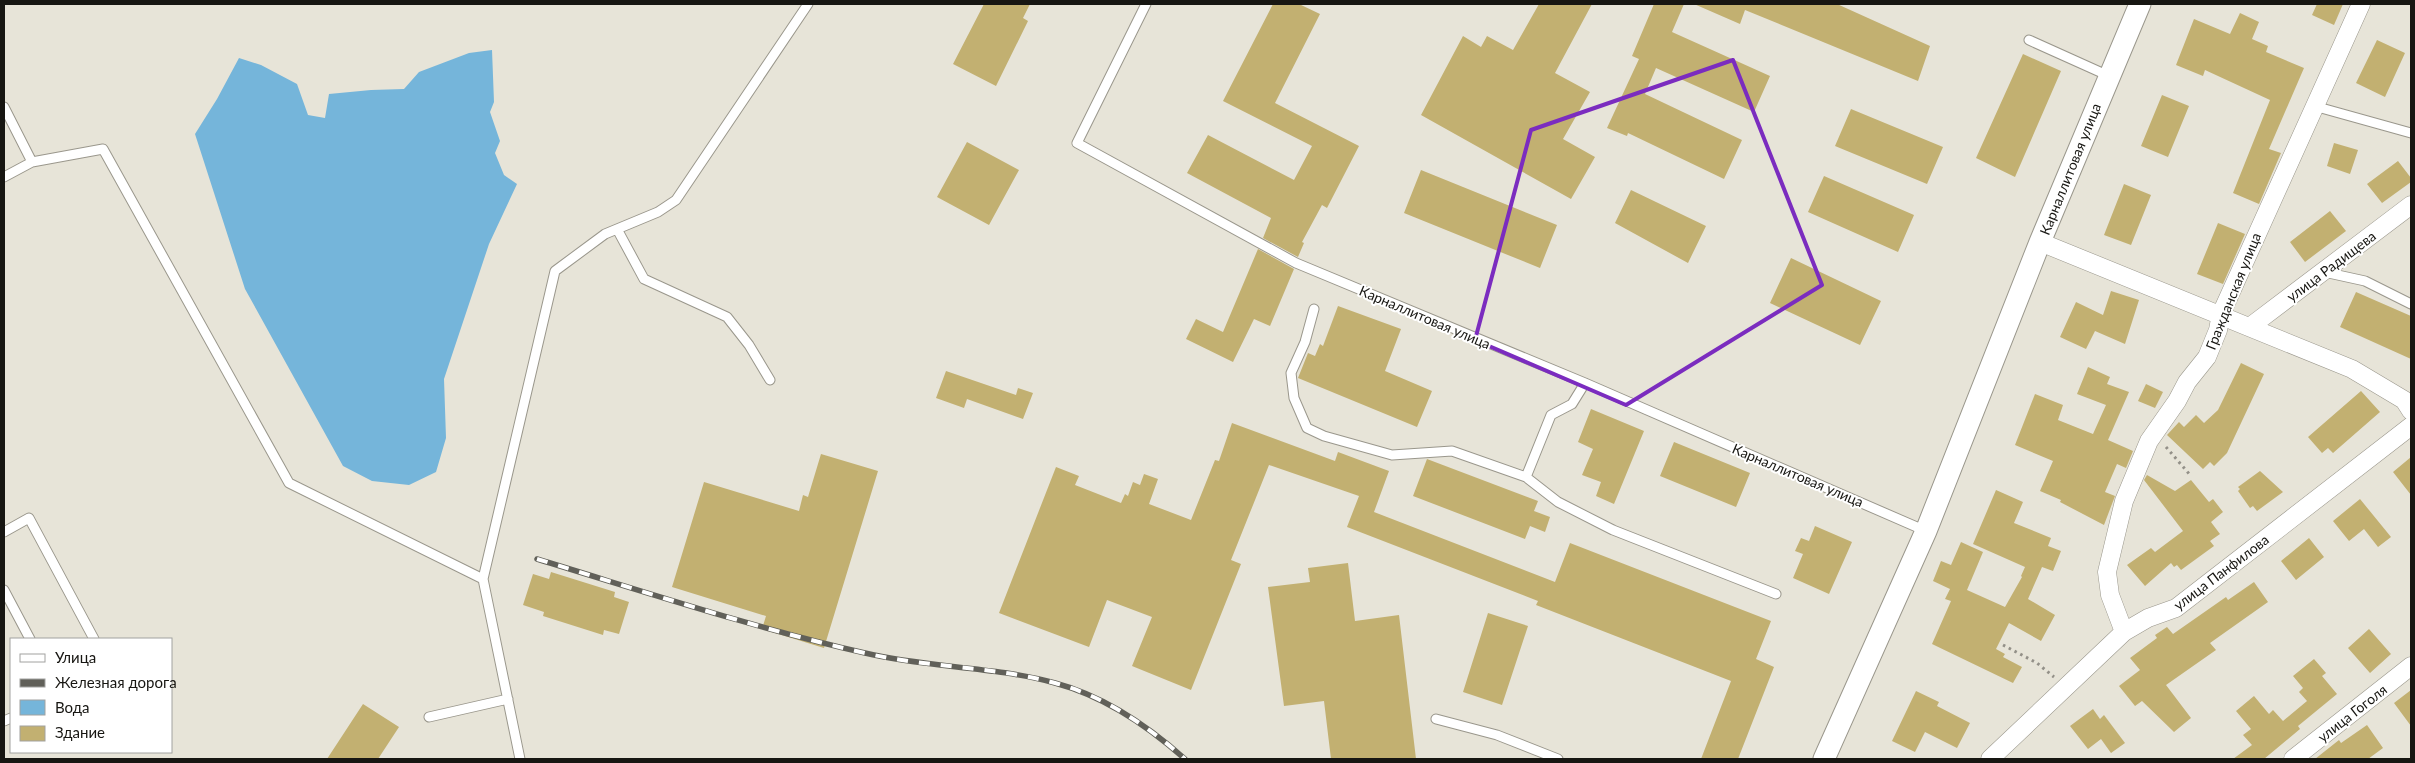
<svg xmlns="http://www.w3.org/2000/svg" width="2415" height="763" font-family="Lato,sans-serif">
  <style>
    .water { fill: #75b5da }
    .building { fill: #c2b071 }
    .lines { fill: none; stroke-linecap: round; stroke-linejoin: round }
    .service-casing { stroke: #9a978c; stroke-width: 11 }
    .minor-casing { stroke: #9a978c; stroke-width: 19 }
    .tertiary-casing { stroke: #9a978c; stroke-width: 23 }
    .path { stroke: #939088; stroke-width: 3; stroke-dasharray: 2.5 4; stroke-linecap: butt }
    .service { stroke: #fff; stroke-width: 9 }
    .minor { stroke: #fff; stroke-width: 18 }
    .tertiary { stroke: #fff; stroke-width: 21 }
    .rail-casing { stroke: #616059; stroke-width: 5.5 }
    .rail { stroke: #fff; stroke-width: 4; stroke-dasharray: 11; stroke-linecap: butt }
    .marked { fill: none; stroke: #7b2cbf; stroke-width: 4; stroke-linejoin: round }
    .labels { text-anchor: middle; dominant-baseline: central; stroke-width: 4; stroke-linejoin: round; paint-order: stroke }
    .street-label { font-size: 14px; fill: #171612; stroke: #fff }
  </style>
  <rect width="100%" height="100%" fill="#e7e4d8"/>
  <path class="water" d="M 492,50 L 494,102 L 490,112 L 500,141 L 495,153 L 504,175 L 517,184 L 489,244 L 444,379 L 446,438 L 436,472 L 409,485 L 372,481 L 343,466 L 245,289 L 195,134 L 217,99 L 239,58 L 261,65 L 297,84 L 308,115 L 325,118 L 329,94 L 371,90 L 404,89 L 419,72 L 469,53 Z"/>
  <path class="building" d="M 984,4 L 1030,4 L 1023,18 L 1028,21 L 996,86 L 953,64 Z
    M 1273,4 L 1299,4 L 1320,14 L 1275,103 L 1359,146 L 1327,208 L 1322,205 L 1302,242 L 1304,243 L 1298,257 L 1263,238 L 1271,218 L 1187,173 L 1208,135 L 1294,180 L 1312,146 L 1223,101 Z
    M 1539,4 L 1592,4 L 1555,73 L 1590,92 L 1563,139 L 1595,157 L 1571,199 L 1421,115 L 1463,36 L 1481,47 L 1487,36 L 1513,50 Z
    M 1654,4 L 1684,4 L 1672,32 L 1770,76 L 1754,112 L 1656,68 L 1645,94 L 1742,140 L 1724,179 L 1628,133 L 1627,136 L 1607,128 L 1639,59 L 1632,56 Z
    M 1694,4 L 1837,4 L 1930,46 L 1918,81 L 1745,10 L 1740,24 Z
    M 2317,4 L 2343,4 L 2334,25 L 2312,15 Z
    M 2240,13 L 2259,22 L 2252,39 L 2268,46 L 2266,52 L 2304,68 L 2269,149 L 2281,153 L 2259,204 L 2233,193 L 2270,100 L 2205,70 L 2203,76 L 2176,65 L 2194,19 L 2230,34 Z
    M 2377,40 L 2405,53 L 2385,97 L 2356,83 Z
    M 2023,54 L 2061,71 L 2015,177 L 1976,158 Z
    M 2162,95 L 2189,106 L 2168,157 L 2141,146 Z
    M 1851,109 L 1943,147 L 1927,184 L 1835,146 Z
    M 967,142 L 1019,170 L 989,225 L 937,197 Z
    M 2334,143 L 2358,150 L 2350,174 L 2327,166 Z
    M 2398,161 L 2411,178 L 2411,182 L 2382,203 L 2367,184 Z
    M 1421,170 L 1557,225 L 1540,268 L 1404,213 Z
    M 1824,176 L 1914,215 L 1898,252 L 1808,212 Z
    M 2124,184 L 2151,195 L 2131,245 L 2104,235 Z
    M 1631,190 L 1706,226 L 1688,263 L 1615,223 Z
    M 2330,211 L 2346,231 L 2305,262 L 2290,242 Z
    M 2218,223 L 2245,234 L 2223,284 L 2197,274 Z
    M 1258,249 L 1294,269 L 1270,326 L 1254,319 L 1233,362 L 1186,339 L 1196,319 L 1223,332 Z
    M 1791,258 L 1881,301 L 1860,345 L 1770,303 Z
    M 2111,291 L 2139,300 L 2125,344 L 2095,331 L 2086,349 L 2060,337 L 2076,302 L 2103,315 Z
    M 2356,292 L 2411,316 L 2411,359 L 2340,327 Z
    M 1338,306 L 1401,329 L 1385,371 L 1432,391 L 1417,427 L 1298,378 L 1308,353 L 1315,356 L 1320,344 L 1323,346 Z
    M 2241,363 L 2264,374 L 2227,453 L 2214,466 L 2210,462 L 2203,469 L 2167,435 L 2179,422 L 2184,427 L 2196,415 L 2204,423 L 2218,410 Z
    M 2088,367 L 2110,377 L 2107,384 L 2129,392 L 2108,440 L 2133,451 L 2126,468 L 2117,464 L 2105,492 L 2115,496 L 2104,525 L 2060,502 L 2061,500 L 2040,491 L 2053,461 L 2015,445 L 2035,394 L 2063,405 L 2058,420 L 2093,434 L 2106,405 L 2077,394 Z
    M 946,371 L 1016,395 L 1018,388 L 1033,393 L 1023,419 L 967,399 L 964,408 L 936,398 Z
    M 2146,384 L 2163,392 L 2155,408 L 2138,401 Z
    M 2361,391 L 2380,412 L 2333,453 L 2328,448 L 2322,453 L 2308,437 Z
    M 1591,409 L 1644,431 L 1614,504 L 1596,496 L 1601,482 L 1582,475 L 1593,449 L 1578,442 Z
    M 1232,423 L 1335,461 L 1338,452 L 1389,471 L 1374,512 L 1555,582 L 1570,543 L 1771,621 L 1756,659 L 1774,667 L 1738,759 L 1701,759 L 1731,681 L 1536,605 L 1538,601 L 1347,527 L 1359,496 L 1269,465 L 1231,560 L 1241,564 L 1191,690 L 1132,666 L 1152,617 L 1107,600 L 1089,647 L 999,613 L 1056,467 L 1079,476 L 1075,485 L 1121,503 L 1125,494 L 1128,496 L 1133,482 L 1140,485 L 1144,474 L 1158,479 L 1149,504 L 1191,520 L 1215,460 L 1219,461 Z
    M 1674,442 L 1750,473 L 1736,507 L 1660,476 Z
    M 821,454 L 878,471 L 824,648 L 762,629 L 766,616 L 672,587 L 704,482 L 799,511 L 803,495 L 808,497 Z
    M 2411,457 L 2411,495 L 2393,472 Z
    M 1427,459 L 1538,501 L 1534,511 L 1550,517 L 1545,532 L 1530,526 L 1525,539 L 1413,496 Z
    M 2260,471 L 2283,492 L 2257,511 L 2253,506 L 2250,508 L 2238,491 L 2240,489 L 2238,487 Z
    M 2147,475 L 2175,491 L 2191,480 L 2209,502 L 2213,499 L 2223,512 L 2211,522 L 2220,534 L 2210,541 L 2214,546 L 2181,570 L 2177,565 L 2174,567 L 2171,563 L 2145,586 L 2127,565 L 2151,548 L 2155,552 L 2183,531 L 2144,480 Z
    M 1996,490 L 2023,502 L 2014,523 L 2051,538 L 2048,546 L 2061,551 L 2053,571 L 2042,567 L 2028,599 L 2055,615 L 2041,641 L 2009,623 L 1996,649 L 2005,654 L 2003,657 L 2022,667 L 2013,683 L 1932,644 L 1951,601 L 1945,599 L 1950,589 L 1933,581 L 1941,561 L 1951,565 L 1961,542 L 1983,552 L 1967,590 L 2005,607 L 2022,577 L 2021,576 L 2025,567 L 1973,544 Z
    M 2360,499 L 2391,537 L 2378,547 L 2364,529 L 2349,541 L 2333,521 Z
    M 1815,526 L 1852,542 L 1829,594 L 1793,578 L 1803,554 L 1795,551 L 1801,538 L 1809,541 Z
    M 2309,538 L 2324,557 L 2296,580 L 2281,561 Z
    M 1348,563 L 1355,621 L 1399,615 L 1416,759 L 1331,759 L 1324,701 L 1284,706 L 1268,587 L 1310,582 L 1308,568 Z
    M 551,572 L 615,592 L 614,597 L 629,602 L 619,634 L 604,630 L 603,635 L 543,616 L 544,612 L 523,605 L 533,574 L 549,579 Z
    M 2254,582 L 2268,602 L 2210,643 L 2216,650 L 2166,685 L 2191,718 L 2174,732 L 2142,701 L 2135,706 L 2119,686 L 2140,670 L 2130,658 L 2157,638 L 2155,635 L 2167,627 L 2173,634 L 2226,597 L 2228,600 Z
    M 1488,613 L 1528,626 L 1502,705 L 1463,692 Z
    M 2369,629 L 2391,654 L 2370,673 L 2348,648 Z
    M 2314,659 L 2326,673 L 2322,676 L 2337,694 L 2298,726 L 2300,729 L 2264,759 L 2233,759 L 2252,745 L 2243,735 L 2251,729 L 2236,711 L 2254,696 L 2269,714 L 2273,710 L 2283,721 L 2307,701 L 2299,692 L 2303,688 L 2293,676 Z
    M 2411,690 L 2411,726 L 2394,703 Z
    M 1916,691 L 1939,702 L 1937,706 L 1970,723 L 1957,748 L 1925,732 L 1915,752 L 1892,741 Z
    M 363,704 L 399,727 L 378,759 L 327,759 Z
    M 2093,709 L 2100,719 L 2104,715 L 2125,743 L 2111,753 L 2101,739 L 2088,749 L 2070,726 Z
    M 2367,725 L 2383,748 L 2368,759 L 2315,759 L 2339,740 L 2341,743 Z"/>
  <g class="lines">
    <g class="service-casing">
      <path id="service" d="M 1146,4 L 1077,143 L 1296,263 L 1585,383 L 1926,531
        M 2029,40 L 2109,76
        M 2314,106 L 2411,133
        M 4,107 L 32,162
        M 4,177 L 32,162 L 103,149 L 289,483 L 483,579 L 520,759
        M 617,229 L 644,279 L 727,317 L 749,345 L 770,380
        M 2324,272 L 2365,281 L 2411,304
        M 1314,309 L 1305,342 L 1291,373 L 1294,398 L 1307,428 L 1324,436 L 1392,455 L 1452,451 L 1526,477 L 1558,502 L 1613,530 L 1776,594
        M 1526,477 L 1551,415 L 1572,404 L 1585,383
        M 4,532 L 29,518 L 94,639
        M 483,579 L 555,271 L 605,234 L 658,212 L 676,200 L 808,4
        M 4,590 L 30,639
        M 429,717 L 508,699
        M 1436,719 L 1497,735 L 1558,759
        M 4,721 L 11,718"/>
    </g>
    <g class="minor-casing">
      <path id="minor" d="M 2040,242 L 2352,369 L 2404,400 L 2411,411
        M 2251,326 L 2411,205
        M 2124,632 L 2110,595 L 2107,572 L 2124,501 L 2149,441 L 2177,401 L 2187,382 L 2207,357 L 2218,330 L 2221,314 L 2361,4
        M 1990,759 L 2124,632 L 2148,618 L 2176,608 L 2411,426
        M 2293,759 L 2411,666"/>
    </g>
    <g class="tertiary-casing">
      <path id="tertiary" d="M 1824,759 L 1926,531 L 2040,242 L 2140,4"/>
    </g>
    <path class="path" d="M 2166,447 L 2191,476
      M 2003,645 L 2037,663 L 2054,677"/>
    <use href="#service" class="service"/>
    <use href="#minor" class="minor"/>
    <use href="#tertiary" class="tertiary"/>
    <g class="rail-casing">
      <path id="rail" d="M 537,559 C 646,592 754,628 865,653 C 928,668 993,666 1055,683 C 1104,696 1148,726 1185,759"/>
    </g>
    <use href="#rail" class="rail"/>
  </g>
  <path class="marked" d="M 1733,60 L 1822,285 L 1626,405 L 1475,340 L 1531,130 Z"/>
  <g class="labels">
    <g class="street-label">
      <text transform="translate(2070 169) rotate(-68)">Карналлитовая улица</text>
      <text transform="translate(2331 266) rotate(-37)">улица Радищева</text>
      <text transform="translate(2233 291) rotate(-68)">Гражданская улица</text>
      <text transform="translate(1425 317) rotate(23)">Карналлитовая улица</text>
      <text transform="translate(1798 475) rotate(23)">Карналлитовая улица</text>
      <text transform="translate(2221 572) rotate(-37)">улица Панфилова</text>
      <text transform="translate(2352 713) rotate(-38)">улица Гоголя</text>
    </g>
  </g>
  <rect width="2415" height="763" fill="none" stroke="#171612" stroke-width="10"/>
  <rect x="10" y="638" width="162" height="115" fill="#ffffff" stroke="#a2a2a0"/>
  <rect x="20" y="654" width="25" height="8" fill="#ffffff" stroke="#a2a2a0"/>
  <text x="55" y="663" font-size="15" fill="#171612">Улица</text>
  <rect x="20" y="679" width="25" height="8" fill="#616059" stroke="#a2a2a0"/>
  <text x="55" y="688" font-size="15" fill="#171612">Железная дорога</text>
  <rect x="20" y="700" width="25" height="15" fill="#75b5da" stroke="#a2a2a0"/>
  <text x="55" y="713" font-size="15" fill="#171612">Вода</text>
  <rect x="20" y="726" width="25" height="15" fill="#c2b071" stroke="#a2a2a0"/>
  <text x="55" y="738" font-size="15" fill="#171612">Здание</text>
</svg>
